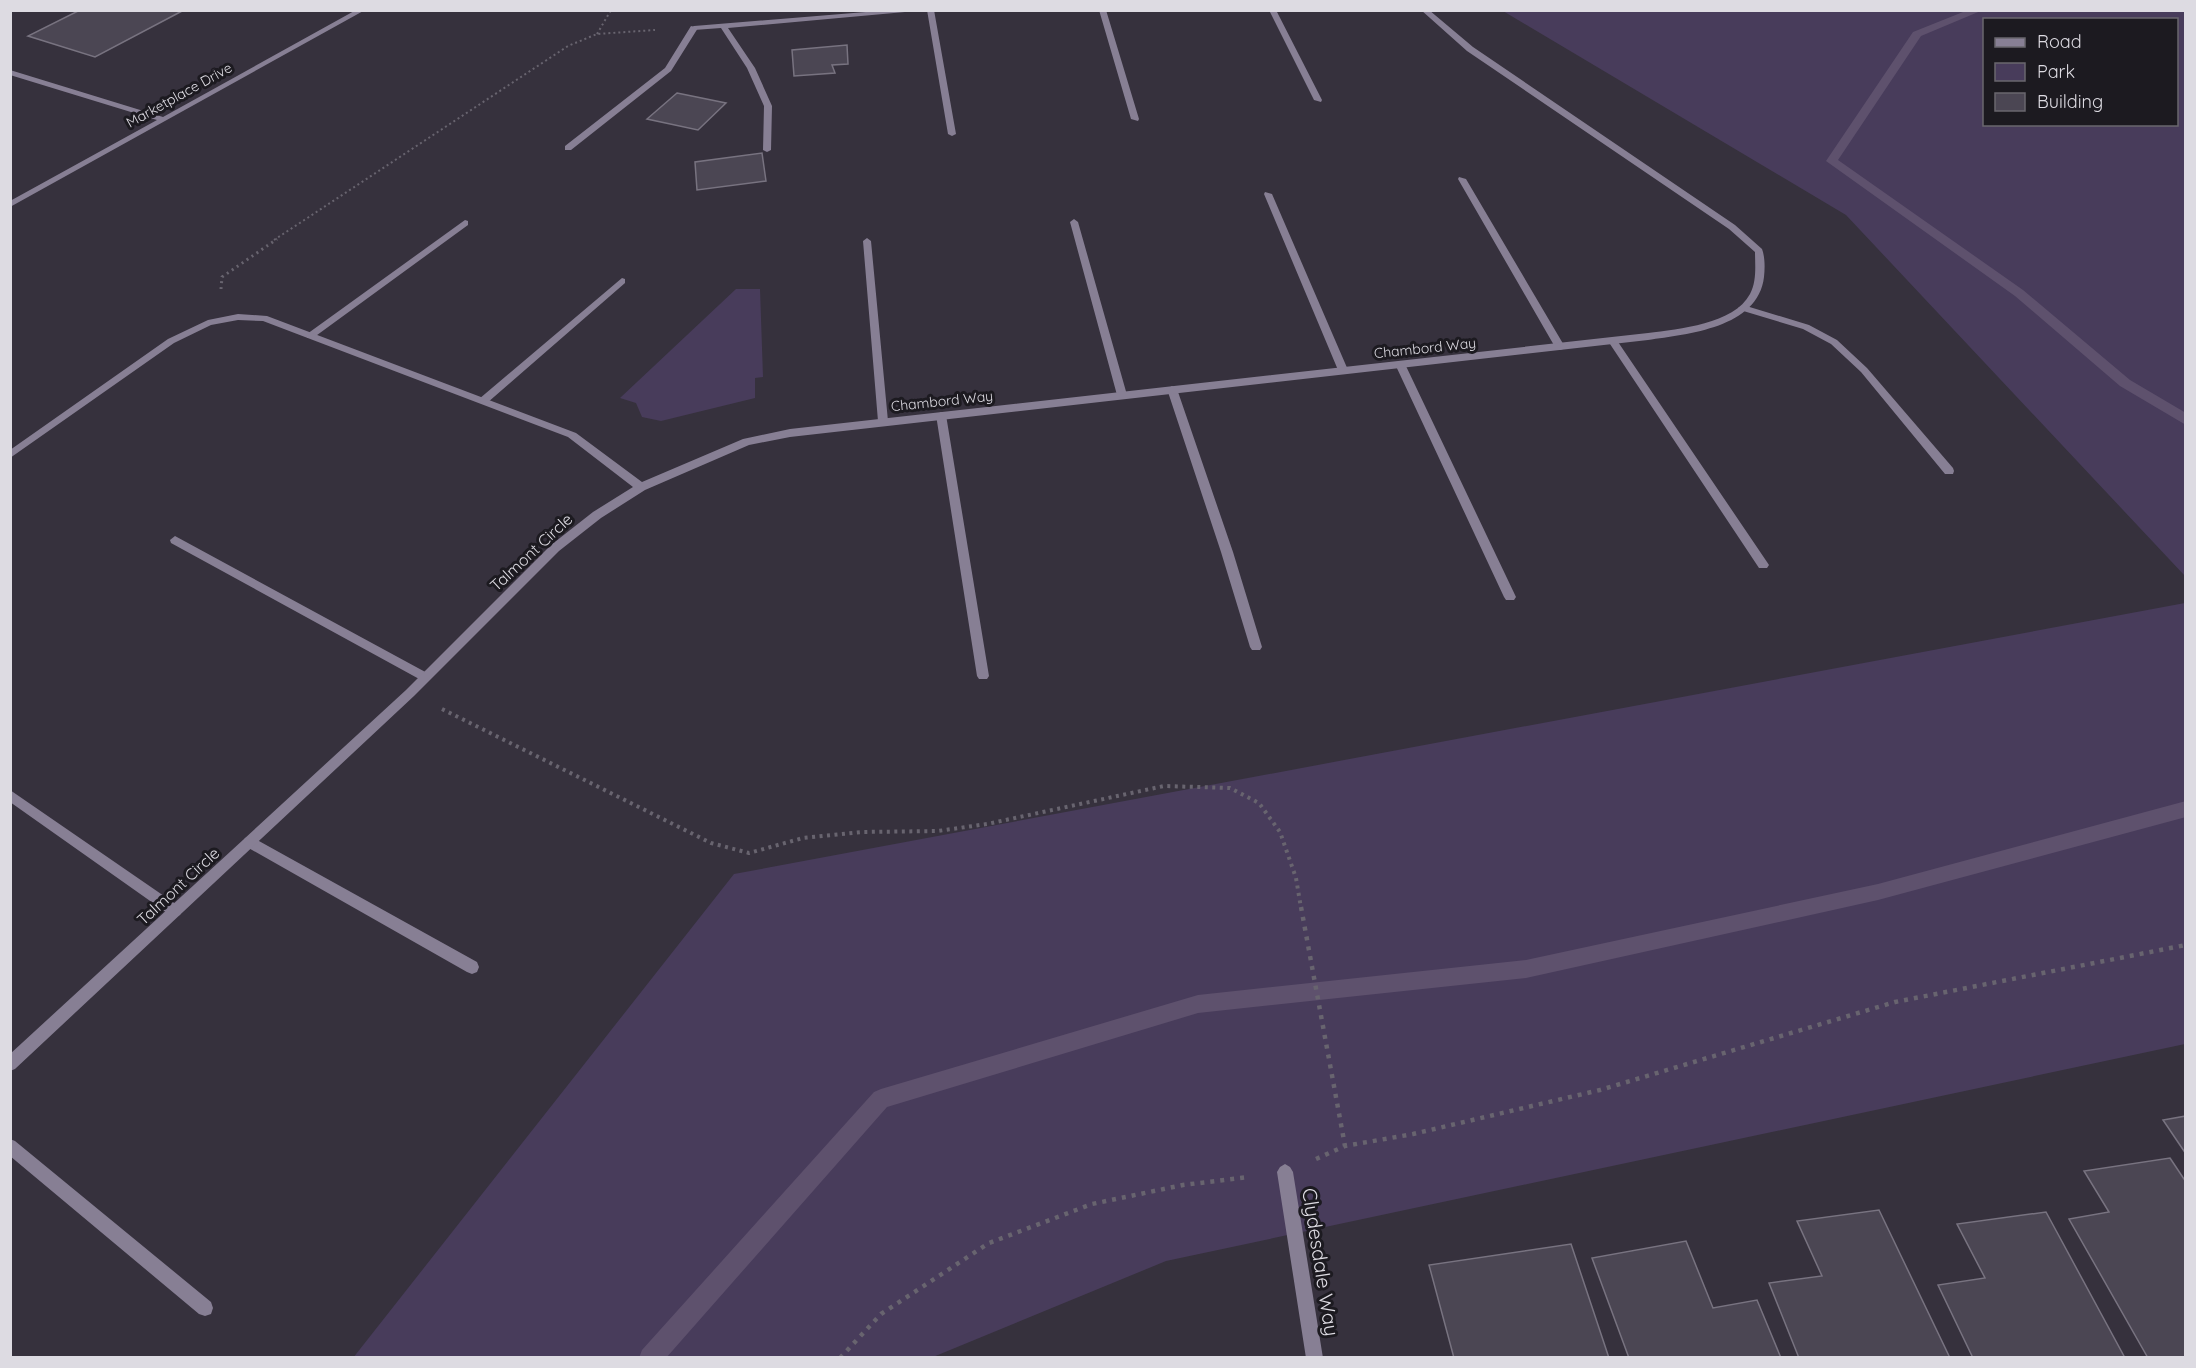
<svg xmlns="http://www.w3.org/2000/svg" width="2196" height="1368" font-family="Quicksand,sans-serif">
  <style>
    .green { fill: #483c5b; fill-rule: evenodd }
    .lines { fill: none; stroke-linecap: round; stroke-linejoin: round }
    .stream { fill: #5e516d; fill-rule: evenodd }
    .building { fill: #4b4653; stroke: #787380; stroke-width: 1.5 }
    .path-far3 { stroke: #68646f; stroke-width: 2; stroke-dasharray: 2 3; stroke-linecap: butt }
    .path-far2 { stroke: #68646f; stroke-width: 3; stroke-dasharray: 2 4; stroke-linecap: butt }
    .path-far1 { stroke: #68646f; stroke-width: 4; stroke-dasharray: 3 4.5; stroke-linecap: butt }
    .path { stroke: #68646f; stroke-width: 4.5; stroke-dasharray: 4 6; stroke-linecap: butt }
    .service { fill: #877f94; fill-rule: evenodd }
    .minor { fill: #877f94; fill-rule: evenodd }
    .labels { text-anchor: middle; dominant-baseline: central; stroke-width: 6; stroke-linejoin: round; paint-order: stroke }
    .far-street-label { font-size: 14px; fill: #dddbe2; stroke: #1c1a20 }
    .street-label { font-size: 16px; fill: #dddbe2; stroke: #1c1a20 }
    .near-street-label { font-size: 20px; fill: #dddbe2; stroke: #1c1a20 }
  </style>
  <rect width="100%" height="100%" fill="#36313d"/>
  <path class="green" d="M 1503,11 L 2185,11 L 2185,576 L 1846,215 ZM 1984,20 L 2176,20 L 2176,124 L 1984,124 Z
    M 736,289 L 760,289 L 763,377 L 755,378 L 755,398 L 661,421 L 642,417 L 636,403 L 620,398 Z
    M 2185,603 L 2185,1044 L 1166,1261 L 933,1357 L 353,1358 L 734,874 Z"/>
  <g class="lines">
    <path class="stream" d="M 1968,10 L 1983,10 L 1921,36 L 1838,160 L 2023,290 L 2130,380 L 2186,413 L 2186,425 L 2120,386 L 2015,296 L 1826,161 L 1913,32 Z
      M 2186,801 L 2186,817 L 1878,900 L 1526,978 L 1198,1013 L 887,1107 L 666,1358 L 639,1358 L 642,1350 L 874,1092 L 881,1089 L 1198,995 L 1526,960 L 1878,884 Z"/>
  </g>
  <path class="building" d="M 80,10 L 184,10 L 95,57 L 28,36 Z
    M 847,45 L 848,64 L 832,65 L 835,73 L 794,76 L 792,50 Z
    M 677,93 L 726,103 L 698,130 L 647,119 Z
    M 762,153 L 766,181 L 697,190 L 695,162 Z
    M 2186,1116 L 2186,1154 L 2163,1120 Z
    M 2170,1158 L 2186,1182 L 2186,1358 L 2148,1358 L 2069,1219 L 2109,1212 L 2084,1171 Z
    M 1879,1210 L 1950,1358 L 1799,1358 L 1769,1283 L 1822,1276 L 1797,1221 Z
    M 2046,1212 L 2125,1358 L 1973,1358 L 1938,1285 L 1985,1278 L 1957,1224 Z
    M 1686,1241 L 1713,1308 L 1757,1300 L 1781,1358 L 1629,1358 L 1592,1258 Z
    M 1571,1244 L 1609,1358 L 1454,1358 L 1429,1265 Z"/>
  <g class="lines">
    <path class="path-far3" d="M 597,34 L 611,10
      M 274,240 L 568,46 L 597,34 L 655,30"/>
    <path class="path-far2" d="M 221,289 L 222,277 L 277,239"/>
    <path class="path-far1" d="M 442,709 L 711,843 L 749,853 L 803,838 L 862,832 L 938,831 L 987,824 L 1164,786 L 1230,788 L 1259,803 L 1280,832 L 1296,878 L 1301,908"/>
    <path class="path" d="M 1301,907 L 1345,1146
      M 1316,1159 L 1345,1146 L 1413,1134 L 1600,1090 L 1895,1002 L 2186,945
      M 840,1358 L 881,1314 L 989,1243 L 1092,1204 L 1183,1185 L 1249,1177"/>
    <path class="service" d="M 356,10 L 365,10 L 10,207 L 10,201 L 157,120 L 10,75 L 10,70 L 163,117 Z
      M 927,10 L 934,10 L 956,134 L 952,136 L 948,134 Z
      M 1099,10 L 1106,10 L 1139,119 L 1138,121 L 1131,119 Z
      M 1269,10 L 1276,10 L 1322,100 L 1321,102 L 1314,100 Z
      M 691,26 L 698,28 L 671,71 L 571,150 L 565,150 L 565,146 L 665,68 Z
      M 1459,177 L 1466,179 L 1565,347 L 1563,349 L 1560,350 L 1555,347 L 1458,179 Z
      M 1265,192 L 1272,194 L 1348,370 L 1346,372 L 1340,372 L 1338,370 L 1264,194 Z
      M 1074,219 L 1078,222 L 1127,395 L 1126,397 L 1122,398 L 1117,395 L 1070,222 Z
      M 465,220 L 468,221 L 468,225 L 313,338 L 307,338 L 307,334 Z
      M 867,238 L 871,241 L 888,421 L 883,424 L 878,421 L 863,241 Z
      M 622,278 L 625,279 L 625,283 L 487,403 L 479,403 L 479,399 Z
      M 1743,305 L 1809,325 L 1837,340 L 1867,368 L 1953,468 L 1954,471 L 1953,474 L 1945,474 L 1861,372 L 1831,344 L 1803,329 L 1740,310 L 1738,308 Z
      M 1613,338 L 1616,339 L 1767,562 L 1769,565 L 1767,568 L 1759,568 L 1608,341 Z
      M 1400,361 L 1405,364 L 1516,597 L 1514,600 L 1506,600 L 1504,597 L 1395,364 Z
      M 1172,386 L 1177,389 L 1233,552 L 1262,647 L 1260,650 L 1252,650 L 1250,647 L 1221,552 L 1167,389 Z
      M 941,412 L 946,415 L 989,676 L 987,679 L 979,679 L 977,676 L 936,415 Z
      M 175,536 L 429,674 L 431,677 L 429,680 L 421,680 L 171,543 L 170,540 Z
      M 10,790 L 180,907 L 182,911 L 180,915 L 175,917 L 170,915 L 10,802 Z
      M 250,836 L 477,962 L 479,967 L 477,972 L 472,974 L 467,972 L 245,846 L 243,842 L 245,838 Z
      M 10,1139 L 15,1141 L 211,1302 L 213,1308 L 211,1314 L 205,1316 L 199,1314 L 10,1156 Z"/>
    <path class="minor" d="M 890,10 L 927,10 L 728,28 L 755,68 L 772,106 L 771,150 L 767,152 L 763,150 L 764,106 L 747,68 L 721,28 L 694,30 L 690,28 L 694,26 Z
      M 1421,10 L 1429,10 L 1473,47 L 1735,225 L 1762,249 C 1765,257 1765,268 1764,277 C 1758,328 1688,334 1648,340 L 790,437 L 749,445 L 645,490 L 601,518 L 559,551 L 414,696 L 15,1069 L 10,1071 L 10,1054 L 406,690 L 551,545 L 593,512 L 633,487 L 568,437 L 263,321 L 238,320 L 211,325 L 174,343 L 10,458 L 10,450 L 168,339 L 208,320 L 238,314 L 267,316 L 576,433 L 642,482 L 743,439 L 790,429 L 1648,333 C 1679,329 1734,324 1750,294 C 1757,281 1755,265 1755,252 L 1729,229 L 1467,51 Z
      M 1285,1164 L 1290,1167 L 1293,1172 L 1323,1358 L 1306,1358 L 1277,1172 L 1280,1167 Z"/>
  </g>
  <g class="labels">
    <g class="far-street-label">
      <text transform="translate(179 95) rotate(-29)">Marketplace Drive</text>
      <text transform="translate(1425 348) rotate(-6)">Chambord Way</text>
      <text transform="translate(942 401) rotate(-6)">Chambord Way</text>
    </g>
    <g class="street-label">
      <text transform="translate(531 552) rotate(-43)">Talmont Circle</text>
      <text transform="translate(178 886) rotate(-43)">Talmont Circle</text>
    </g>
    <g class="near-street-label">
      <text transform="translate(1321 1262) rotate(81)">Clydesdale Way</text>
    </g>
  </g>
  <rect width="2196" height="1368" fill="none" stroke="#dddbe2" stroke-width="24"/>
  <rect x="1983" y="18" width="195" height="108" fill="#1c1a20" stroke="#69676e" stroke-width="1.5"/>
  <rect x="1995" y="38" width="30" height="9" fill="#877f94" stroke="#69676e" stroke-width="1.5"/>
  <text x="2037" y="48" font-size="18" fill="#dddbe2">Road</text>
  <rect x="1995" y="63" width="30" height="18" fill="#483c5b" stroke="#69676e" stroke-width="1.5"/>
  <text x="2037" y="78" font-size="18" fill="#dddbe2">Park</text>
  <rect x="1995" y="93" width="30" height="18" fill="#4b4653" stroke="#69676e" stroke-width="1.5"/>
  <text x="2037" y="108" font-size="18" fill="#dddbe2">Building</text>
</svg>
